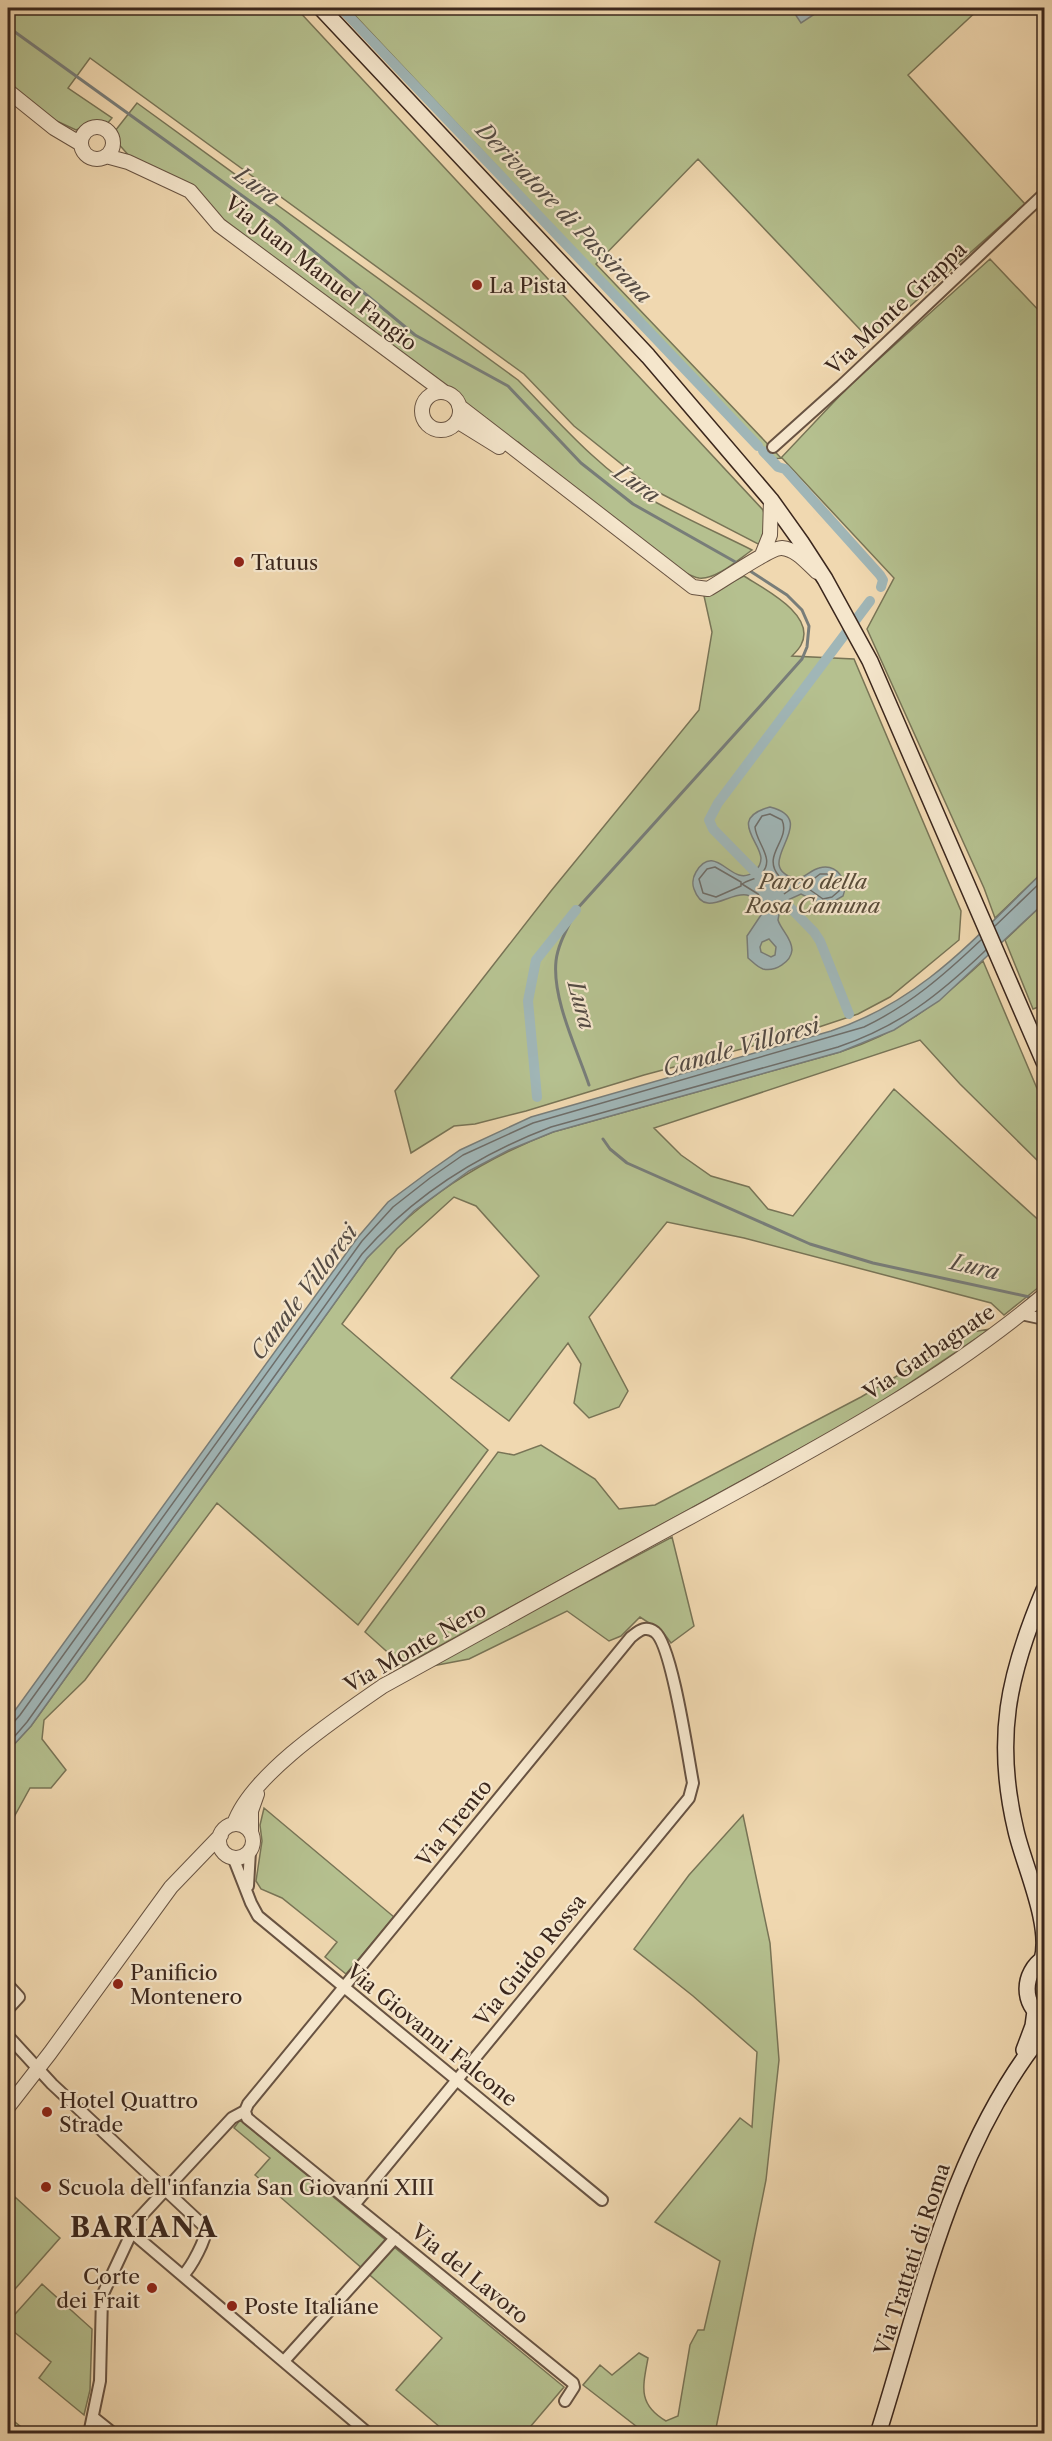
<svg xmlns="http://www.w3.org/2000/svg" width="1052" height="2441" font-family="'Libre Caslon Text',serif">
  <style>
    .green { fill: #b5c08f; stroke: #787456; stroke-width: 1.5 }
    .water { fill: #a0b6b7; stroke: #787d79; stroke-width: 1.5; fill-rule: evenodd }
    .pier { fill: #f0d8b0 }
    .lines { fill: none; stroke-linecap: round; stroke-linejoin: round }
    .shore { stroke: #6e6e6a; stroke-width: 1.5 }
    .stream { stroke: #787d79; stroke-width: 3 }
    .canal { stroke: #a0b6b7; stroke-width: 10 }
    .minor-casing { stroke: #685342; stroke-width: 14 }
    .tertiary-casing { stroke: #685342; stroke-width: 16 }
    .secondary-casing { stroke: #3b271d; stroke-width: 18 }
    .minor { stroke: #f5e6cc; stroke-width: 10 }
    .tertiary { stroke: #f5e6cc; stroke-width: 14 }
    .secondary { stroke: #f5e6cc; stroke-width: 15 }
    .poi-dot { fill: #8f2418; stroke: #f5e6cc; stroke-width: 2 }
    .labels { text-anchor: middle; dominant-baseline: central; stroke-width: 4.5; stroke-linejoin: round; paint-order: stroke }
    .street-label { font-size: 21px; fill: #3b271d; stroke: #f5e6cc }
    .poi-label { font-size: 21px; fill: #3b271d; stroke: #f5e6cc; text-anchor: start }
    .park-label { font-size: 21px; font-style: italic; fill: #5a4d3a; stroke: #f5e6cc }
    .water-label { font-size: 22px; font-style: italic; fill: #544b44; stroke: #f5e6cc }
    .district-label { font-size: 27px; font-weight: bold; letter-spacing: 1.5px; fill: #3b271d; stroke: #f5e6cc }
  </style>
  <rect width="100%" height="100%" fill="#f0d8b0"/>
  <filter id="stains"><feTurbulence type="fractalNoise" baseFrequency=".00333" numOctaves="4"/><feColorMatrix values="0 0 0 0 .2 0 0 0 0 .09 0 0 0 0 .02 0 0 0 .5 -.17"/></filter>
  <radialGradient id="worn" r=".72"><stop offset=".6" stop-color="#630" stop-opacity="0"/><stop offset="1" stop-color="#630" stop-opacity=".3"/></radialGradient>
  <path class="green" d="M 8,8 L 296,8 L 763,510 L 766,520 L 760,545 L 654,490 L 574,426 L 524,374 L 90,58 L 68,88 L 112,118 L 106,125 L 94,123 L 76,130 L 50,118 L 8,86 Z
    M 348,8 L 980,8 L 908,75 L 1025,204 L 871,341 L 698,159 L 596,264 L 781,458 L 848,387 L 990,259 L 1044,316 L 1044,871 L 995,918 L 984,888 L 867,629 L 894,578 L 782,458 L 772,459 Z
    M 137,103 L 518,380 C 558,421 598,468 648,498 C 682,517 718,533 752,550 C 739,559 716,580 699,578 C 671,574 547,467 518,442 L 510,440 L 216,217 L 131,158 L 115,140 L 115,131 Z
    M 744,576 C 764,589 817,615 801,645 C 799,649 795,653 792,656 L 854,659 L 961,911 L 959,940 L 890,997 L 858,1014 L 798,1034 L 644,1075 L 526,1111 L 475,1124 L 454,1126 L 411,1153 L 395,1091 L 551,891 L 699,710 L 712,632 L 704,596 Z
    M 1044,903 L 1044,1005 L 1033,1009 L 1005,940 Z
    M 983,961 L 1044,1105 L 1044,1167 L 960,1084 L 920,1040 L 654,1128 L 681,1155 L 711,1176 L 749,1187 L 768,1209 L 793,1216 L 894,1089 L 1044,1225 L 1044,1283 L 1004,1315 L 991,1303 L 744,1238 L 667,1222 L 589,1317 L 628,1391 L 619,1407 L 589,1418 L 574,1403 L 581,1364 L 568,1343 L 509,1421 L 451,1378 L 539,1276 L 476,1206 L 454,1197 L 397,1249 L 342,1324 L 488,1450 L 358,1625 L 217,1503 L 85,1680 L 44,1720 L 42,1739 L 66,1770 L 51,1788 L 30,1788 L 8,1828 L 8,1751 L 31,1726 L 367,1258 C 421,1199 478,1161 553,1132 L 840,1052 C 900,1033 938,1003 983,961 Z
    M 990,1329 L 865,1413 L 403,1666 L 365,1632 L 498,1452 L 514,1455 L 541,1445 L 595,1479 L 619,1509 L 655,1505 L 861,1397 L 972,1332 Z
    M 672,1537 L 694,1626 L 671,1643 L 663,1632 L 640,1617 L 621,1636 L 609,1641 L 567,1611 L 469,1659 L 427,1667 Z
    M 264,1808 L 394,1917 L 346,1974 L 325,1957 L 337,1942 L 282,1898 L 261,1889 L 256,1881 L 262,1841 L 260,1825 Z
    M 743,1815 L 770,1943 L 779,2060 L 766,2180 L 715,2433 L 645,2433 L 583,2385 L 600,2365 L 612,2375 L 639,2353 L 648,2358 C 643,2386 637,2404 666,2421 L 678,2416 L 690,2345 L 698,2330 L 704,2330 L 720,2261 L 655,2222 L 740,2118 L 752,2127 L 757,2052 L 693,1996 L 634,1949 L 689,1875 Z
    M 1044,1969 L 1044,2008 C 1033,1996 1033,1981 1044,1969 Z
    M 240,2120 L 564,2387 L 525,2433 L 447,2433 L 396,2390 L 442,2338 L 255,2175 L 270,2158 L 234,2128 Z
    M 15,2197 L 60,2238 L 8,2297 L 8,2206 Z
    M 42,2284 L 92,2329 L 90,2390 L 84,2415 L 39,2378 L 51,2362 L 8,2327 L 8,2322 Z
    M 11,2419 L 29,2433 L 8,2433 L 8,2424 Z"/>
  <path class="water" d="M 791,8 L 824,8 L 801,23 Z
    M 770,807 C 825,821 746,866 797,879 C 806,877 811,870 819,868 C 837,863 849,881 843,896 L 826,906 L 801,894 L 781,903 L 778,920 C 781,930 792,938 792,950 C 791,962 775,972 763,969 C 757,967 753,962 748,958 L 747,936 L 761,915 C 749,864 708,930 694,889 C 692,884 693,877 696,872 C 711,847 725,871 739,875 C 750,878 761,869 761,858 C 760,841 728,818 770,807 ZM 769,939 L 776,947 L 775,955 L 771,957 L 761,952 L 760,947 L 762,942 Z
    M 1044,871 L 1044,903 L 939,1001 L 894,1030 L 840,1052 L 553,1132 L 509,1150 L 469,1171 L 414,1211 L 367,1258 L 31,1726 L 8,1751 L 8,1720 L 358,1237 L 388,1202 L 427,1173 L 460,1150 L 531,1117 L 831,1031 C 924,1000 975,937 1044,871 Z"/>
  <path class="pier" d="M 755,867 L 773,881 L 774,887 L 788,901 L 785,904 L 768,891 L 751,870 Z"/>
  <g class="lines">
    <path class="shore" d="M 770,814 L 782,820 C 791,840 761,855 779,876 C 784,881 790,883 794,887 L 777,899 L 769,912 L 758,894 L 742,884 C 747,880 754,880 759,876 C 778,860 756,844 755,827 L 762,816 Z
      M 715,867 L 741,882 L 741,886 L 716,897 L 703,893 L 699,879 L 707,869 Z
      M 820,874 L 829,874 L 838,881 L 839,891 L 832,897 L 823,899 L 806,887 L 807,884 Z
      M 995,926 L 1044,879
      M 8,1724 L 13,1723 L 20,1715 L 362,1241 L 393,1207 L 430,1178 L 463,1155 L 533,1123 L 864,1027 C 910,1005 945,974 981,940
      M 8,1744 L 27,1722 L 362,1254 C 414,1195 477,1155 551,1127 L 838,1047 C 900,1026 939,995 986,950"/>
    <path class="stream" d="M 8,27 L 276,220 L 415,335 L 508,386 L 581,463 L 633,504 L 739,564
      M 589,1085 C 577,1049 552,999 556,961 C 558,943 569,926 576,910 L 762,704 L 802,659 L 807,647 L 809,626 L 802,610 L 787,595 L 747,569
      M 603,1139 L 610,1149 L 627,1163 L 810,1244 L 873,1263 L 1034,1298"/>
    <path class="canal" d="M 341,8 L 758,446
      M 763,451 L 778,467 L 785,469 L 880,575 L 883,580 L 881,587
      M 849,1014 L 820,941 L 814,932 L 713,829 L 709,820 L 718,803 L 870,601
      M 537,1097 L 528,1001 L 536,960 L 576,910"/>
    <g class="minor-casing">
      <path id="minor" d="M 773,447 L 841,386 L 1044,194
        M 1021,1314 L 1044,1319
        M 233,1857 L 251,1903 L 258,1916 L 602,2200
        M 248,1886 L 250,1851
        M 8,1985 L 19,1997 L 8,2009
        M 8,2036 L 52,2084 L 206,2228 C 207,2238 191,2268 183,2275
        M 245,2111 L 247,2118 L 573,2383 L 574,2387 L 565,2401
        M 130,2231 L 369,2434
        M 284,2361 L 395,2238
        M 94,2418 L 114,2434
        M 89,2434 L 100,2381 L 102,2296 L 130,2236 L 131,2227 L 232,2118 L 245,2111 L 248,2104 L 631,1637 C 639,1631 645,1625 655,1632 C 672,1645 688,1757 693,1783 L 689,1798 L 354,2205"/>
    </g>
    <g class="tertiary-casing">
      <path id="tertiary" d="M 8,91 L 54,128 L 81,144
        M81 143a16 16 0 1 1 32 0a16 16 0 1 1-32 0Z
        M 106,156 L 128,162 L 190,191 L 219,225 L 444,392
        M422 411a19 19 0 1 1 38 0a19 19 0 1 1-38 0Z
        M 459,406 L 693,587 L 708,589 C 721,582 771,547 782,548 C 796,549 807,563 817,572
        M 457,421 L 499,447
        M 762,555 L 770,535 L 771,500
        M 234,1824 C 251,1774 340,1716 383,1686 C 487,1629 590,1571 694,1515 C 815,1449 938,1384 1044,1295
        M219 1841a17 17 0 1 1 34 0a17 17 0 1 1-34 0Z
        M 251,1832 L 251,1811 L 257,1794
        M 8,2107 L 50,2053 L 171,1887 L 221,1835"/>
    </g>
    <g class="secondary-casing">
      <path id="secondary" d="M 321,8 L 648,356 L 771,500 L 801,542 L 825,579 L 870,661 L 1044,1062
        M 1044,1958 C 1022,1973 1021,2004 1044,2019
        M 1042,1960 C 1052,1925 1024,1866 1016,1831 C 994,1739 1008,1675 1044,1590
        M 1024,2050 L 1033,2026 L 1035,2011
        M 878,2434 C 922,2295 951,2147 1044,2032"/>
    </g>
    <use href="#minor" class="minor"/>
    <use href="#tertiary" class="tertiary"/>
    <use href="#secondary" class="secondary"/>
  </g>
  <g class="poi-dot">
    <circle cx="477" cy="285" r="6"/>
    <circle cx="239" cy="562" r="6"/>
    <circle cx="118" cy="1984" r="6"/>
    <circle cx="47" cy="2112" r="6"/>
    <circle cx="46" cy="2187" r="6"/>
    <circle cx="152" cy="2288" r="6"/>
    <circle cx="232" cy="2306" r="6"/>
  </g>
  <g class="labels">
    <g class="street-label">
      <text transform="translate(321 273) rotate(38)">Via Juan Manuel Fangio</text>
      <text transform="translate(896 308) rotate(-43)">Via Monte Grappa</text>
      <text transform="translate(929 1352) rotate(-34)">Via Garbagnate</text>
      <text transform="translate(415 1647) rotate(-30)">Via Monte Nero</text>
      <text transform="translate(454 1823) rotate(-51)">Via Trento</text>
      <text transform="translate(530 1960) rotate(-51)">Via Guido Rossa</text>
      <text transform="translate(432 2035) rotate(39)">Via Giovanni Falcone</text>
      <text transform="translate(912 2259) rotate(-72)">Via Trattati di Roma</text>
      <text transform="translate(470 2274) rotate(39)">Via del Lavoro</text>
    </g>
    <g class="poi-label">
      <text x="489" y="285">La Pista</text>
      <text x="251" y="562">Tatuus</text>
      <text x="130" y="1972">Panificio<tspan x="130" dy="24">Montenero</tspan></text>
      <text x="59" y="2100">Hotel Quattro<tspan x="59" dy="24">Strade</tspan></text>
      <text x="58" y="2187">Scuola dell'infanzia San Giovanni XIII</text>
      <text x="140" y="2276" text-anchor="end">Corte<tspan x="140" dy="24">dei Frait</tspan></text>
      <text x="244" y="2306">Poste Italiane</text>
    </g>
    <g class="park-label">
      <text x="813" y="881">Parco della<tspan x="813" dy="24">Rosa Camuna</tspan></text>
    </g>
    <g class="water-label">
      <text transform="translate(257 186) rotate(36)">Lura</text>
      <text transform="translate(564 213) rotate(46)">Derivatore di Passirana</text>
      <text transform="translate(637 484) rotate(35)">Lura</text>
      <text transform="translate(581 1005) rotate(75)">Lura</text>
      <text transform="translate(741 1047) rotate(-16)">Canale Villoresi</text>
      <text transform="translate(975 1267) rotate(13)">Lura</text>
      <text transform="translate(304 1292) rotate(-53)">Canale Villoresi</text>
    </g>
    <g class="district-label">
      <text x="144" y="2227">BARIANA</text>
    </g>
  </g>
  <rect width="1052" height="2441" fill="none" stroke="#f0d8b0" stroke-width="30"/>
  <rect x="9" y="9" width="1034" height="2423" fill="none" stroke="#3b271d" stroke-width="3"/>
  <rect x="15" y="15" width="1022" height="2411" fill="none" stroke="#3b271d" stroke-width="1.5"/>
  <rect width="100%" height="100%" filter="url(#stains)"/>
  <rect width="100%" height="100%" fill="url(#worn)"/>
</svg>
